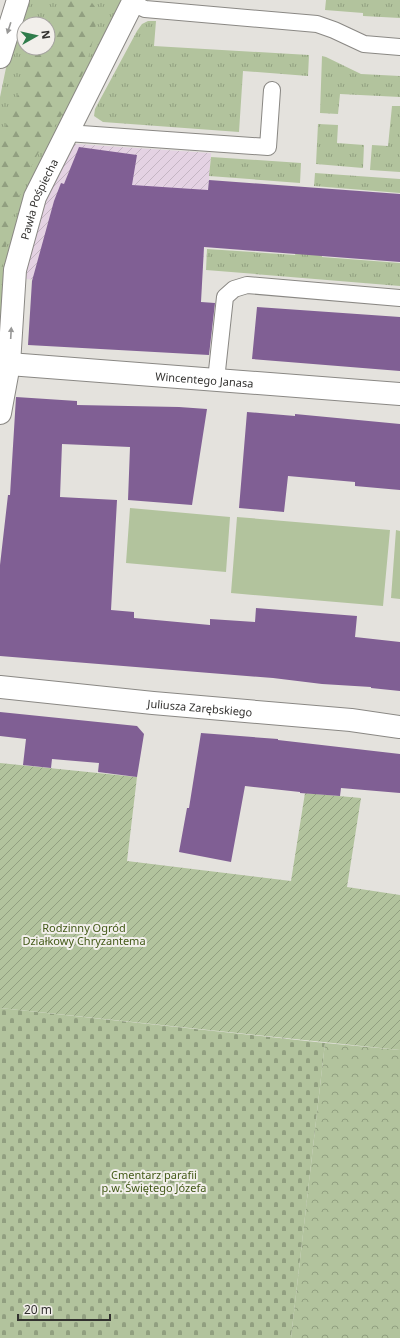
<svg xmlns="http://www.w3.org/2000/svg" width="400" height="1338" font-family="'Noto Sans',sans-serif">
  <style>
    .industrial { fill: url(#industrial-furrows) }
    .grass { fill: url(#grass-tufts); fill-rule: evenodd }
    .forest { fill: url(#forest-firs) }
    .cemetery { fill: url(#cemetery-stones) }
    .park { fill: url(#park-crowns) }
    .garden { fill: url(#garden-furrows) }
    .pitch { fill: #b2c39d }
    .building { fill: #805f94 }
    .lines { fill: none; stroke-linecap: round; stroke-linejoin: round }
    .service-casing { stroke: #8a8884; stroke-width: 18 }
    .minor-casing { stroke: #8a8884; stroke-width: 24 }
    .service { stroke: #fff; stroke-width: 16 }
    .minor { stroke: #fff; stroke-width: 22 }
    .oneway { fill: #989897 }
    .labels { text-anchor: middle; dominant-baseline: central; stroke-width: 4; stroke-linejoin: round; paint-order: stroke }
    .street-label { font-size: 11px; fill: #32312f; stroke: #f2efeb }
    .park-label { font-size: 11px; fill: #435a18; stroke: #f2efeb }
  </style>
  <defs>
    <pattern id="industrial-furrows" width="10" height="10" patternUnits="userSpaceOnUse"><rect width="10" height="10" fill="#e4d2e3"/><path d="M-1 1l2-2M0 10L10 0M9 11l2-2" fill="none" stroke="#c4b5c3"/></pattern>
    <pattern id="grass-tufts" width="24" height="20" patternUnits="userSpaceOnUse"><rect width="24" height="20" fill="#b2c39d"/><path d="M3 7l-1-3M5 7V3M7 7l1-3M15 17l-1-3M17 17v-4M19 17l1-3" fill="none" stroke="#919f80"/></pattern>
    <pattern id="forest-firs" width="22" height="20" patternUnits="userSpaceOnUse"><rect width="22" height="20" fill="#b2c39d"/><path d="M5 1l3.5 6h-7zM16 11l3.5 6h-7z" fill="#919f80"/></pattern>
    <pattern id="cemetery-stones" width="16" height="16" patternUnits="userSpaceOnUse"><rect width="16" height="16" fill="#b2c39d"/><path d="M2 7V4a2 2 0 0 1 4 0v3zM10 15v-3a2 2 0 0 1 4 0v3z" fill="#919f80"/></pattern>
    <pattern id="park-crowns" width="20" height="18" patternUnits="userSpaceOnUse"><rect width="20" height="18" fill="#b2c39d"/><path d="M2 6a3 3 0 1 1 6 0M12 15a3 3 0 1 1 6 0" fill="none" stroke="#919f80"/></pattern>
    <pattern id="garden-furrows" width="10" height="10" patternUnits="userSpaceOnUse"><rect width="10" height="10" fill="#b2c39d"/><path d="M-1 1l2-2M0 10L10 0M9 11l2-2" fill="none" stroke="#919f80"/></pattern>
  </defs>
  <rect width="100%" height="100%" fill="#e4e2dd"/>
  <path class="industrial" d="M 75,144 L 211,153 L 201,292 L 26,279 L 27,269 L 46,200 L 72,148 Z"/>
  <path class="grass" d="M 28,0 L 125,0 L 28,193 L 0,375 L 0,97 L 7,63 ZM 24,24 L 48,24 L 48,48 L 24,48 Z
    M 326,0 L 400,0 L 400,18 L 363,16 L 363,13 L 325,10 Z
    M 148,21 L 156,21 L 154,46 L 309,55 L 308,76 L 243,71 L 239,132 L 103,122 L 94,116 L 95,109 L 137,31 L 142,24 Z
    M 322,56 L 326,57 L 361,74 L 400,76 L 400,97 L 340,94 L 338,114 L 320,113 Z
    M 392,106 L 400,106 L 400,172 L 370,170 L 372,145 L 388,146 Z
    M 318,124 L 338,125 L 337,143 L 364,145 L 363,168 L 316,164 Z
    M 211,157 L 301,163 L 300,183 L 209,176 Z
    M 315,173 L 400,179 L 400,193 L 314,186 Z
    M 207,249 L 295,255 L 296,252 L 322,254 L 322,257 L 400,263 L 400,286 L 206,270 Z"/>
  <path class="forest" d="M 63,0 L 90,0 C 91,2 94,5 95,7 C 101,24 85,70 77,87 C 63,117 41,143 28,174 C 13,208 6,243 0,279 L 0,141 L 19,92 L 28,48 L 48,48 L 48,24 L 41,24 L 56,10 L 59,4 Z"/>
  <path class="cemetery" d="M 0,1008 L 325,1043 L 291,1338 L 0,1338 Z"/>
  <path class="park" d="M 325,1043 L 400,1050 L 400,1338 L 291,1338 Z"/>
  <path class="garden" d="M 0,763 L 137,777 L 127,861 L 291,881 L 305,793 L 361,798 L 347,887 L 400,895 L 400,1050 L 0,1008 Z"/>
  <path class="pitch" d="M 130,508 L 230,517 L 226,572 L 126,563 Z
    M 237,517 L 390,530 L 383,606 L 231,593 Z
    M 396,530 L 400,531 L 400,599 L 391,598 Z"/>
  <path class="building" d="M 79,147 L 137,155 L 132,185 L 208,190 L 209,180 L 400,194 L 400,262 L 204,247 L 201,302 L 215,303 L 209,355 L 28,345 L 32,281 L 54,201 L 61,183 L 64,184 Z
    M 257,307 L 400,317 L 400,371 L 252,359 Z
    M 16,397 L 77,401 L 77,405 L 179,407 L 207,409 L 192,505 L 128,500 L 130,447 L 62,444 L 60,497 L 117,500 L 111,610 L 134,612 L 134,618 L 210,625 L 210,619 L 255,622 L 256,608 L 357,616 L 355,637 L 400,642 L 400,691 L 371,688 L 371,687 L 322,684 L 273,678 L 0,656 L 0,565 L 8,495 L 10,495 Z
    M 247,412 L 295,416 L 295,414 L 400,424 L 400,490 L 355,486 L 355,482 L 288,476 L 284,512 L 239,508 Z
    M 0,712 L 137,726 L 144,734 L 137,777 L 98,772 L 99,763 L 52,759 L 51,768 L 23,765 L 26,739 L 0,736 Z
    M 201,733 L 278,739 L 278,740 L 400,754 L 400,793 L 341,788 L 340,796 L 300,793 L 300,792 L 245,786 L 231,862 L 179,852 L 187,808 L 189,808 Z"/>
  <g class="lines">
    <g class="service-casing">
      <path id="service" d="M 132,3 L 145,9 L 317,24 L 334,30 L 364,44 L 400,47
        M 67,133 L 268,147 L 272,90
        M 216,380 L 225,297 L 234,289 L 247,285 L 400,298"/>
    </g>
    <g class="minor-casing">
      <g id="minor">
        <path d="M 0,57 L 18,0"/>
        <path id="s1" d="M 9,364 L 400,394"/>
        <path id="s2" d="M 0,413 L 9,364 L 15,270 L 35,197 L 134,0"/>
        <path id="s3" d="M 0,687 L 153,703 L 351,720 L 400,727"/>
      </g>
    </g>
    <use href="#service" class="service"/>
    <use href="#minor" class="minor"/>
  </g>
  <defs><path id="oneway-solid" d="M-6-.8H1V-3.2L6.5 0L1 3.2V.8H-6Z"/></defs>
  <g class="oneway">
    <use href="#oneway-solid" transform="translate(9 28) rotate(108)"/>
    <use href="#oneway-solid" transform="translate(11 333) rotate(-87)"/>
  </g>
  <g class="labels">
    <g class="street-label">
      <text stroke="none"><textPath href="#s2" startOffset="219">Pawła Pośpiecha</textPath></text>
      <text stroke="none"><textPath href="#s1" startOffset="196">Wincentego Janasa</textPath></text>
      <text stroke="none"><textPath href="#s3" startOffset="201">Juliusza Zarębskiego</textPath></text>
    </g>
    <g class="park-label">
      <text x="84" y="927">Rodzinny Ogród<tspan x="84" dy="13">Działkowy Chryzantema</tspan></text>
      <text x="154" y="1174">Cmentarz parafii<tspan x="154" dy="13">p.w. Świętego Józefa</tspan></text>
    </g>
  </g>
  <g transform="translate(36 36) rotate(82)"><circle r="19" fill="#f2efeb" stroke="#a5a3a0"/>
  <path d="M0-3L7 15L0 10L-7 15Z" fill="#2f7c4b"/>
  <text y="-6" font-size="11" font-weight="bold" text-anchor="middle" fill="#32312f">N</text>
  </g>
  <path d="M18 1314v6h92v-6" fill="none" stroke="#32312f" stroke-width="2"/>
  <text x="24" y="1314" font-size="12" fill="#32312f" stroke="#f2efeb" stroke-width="3" paint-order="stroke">20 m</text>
</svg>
